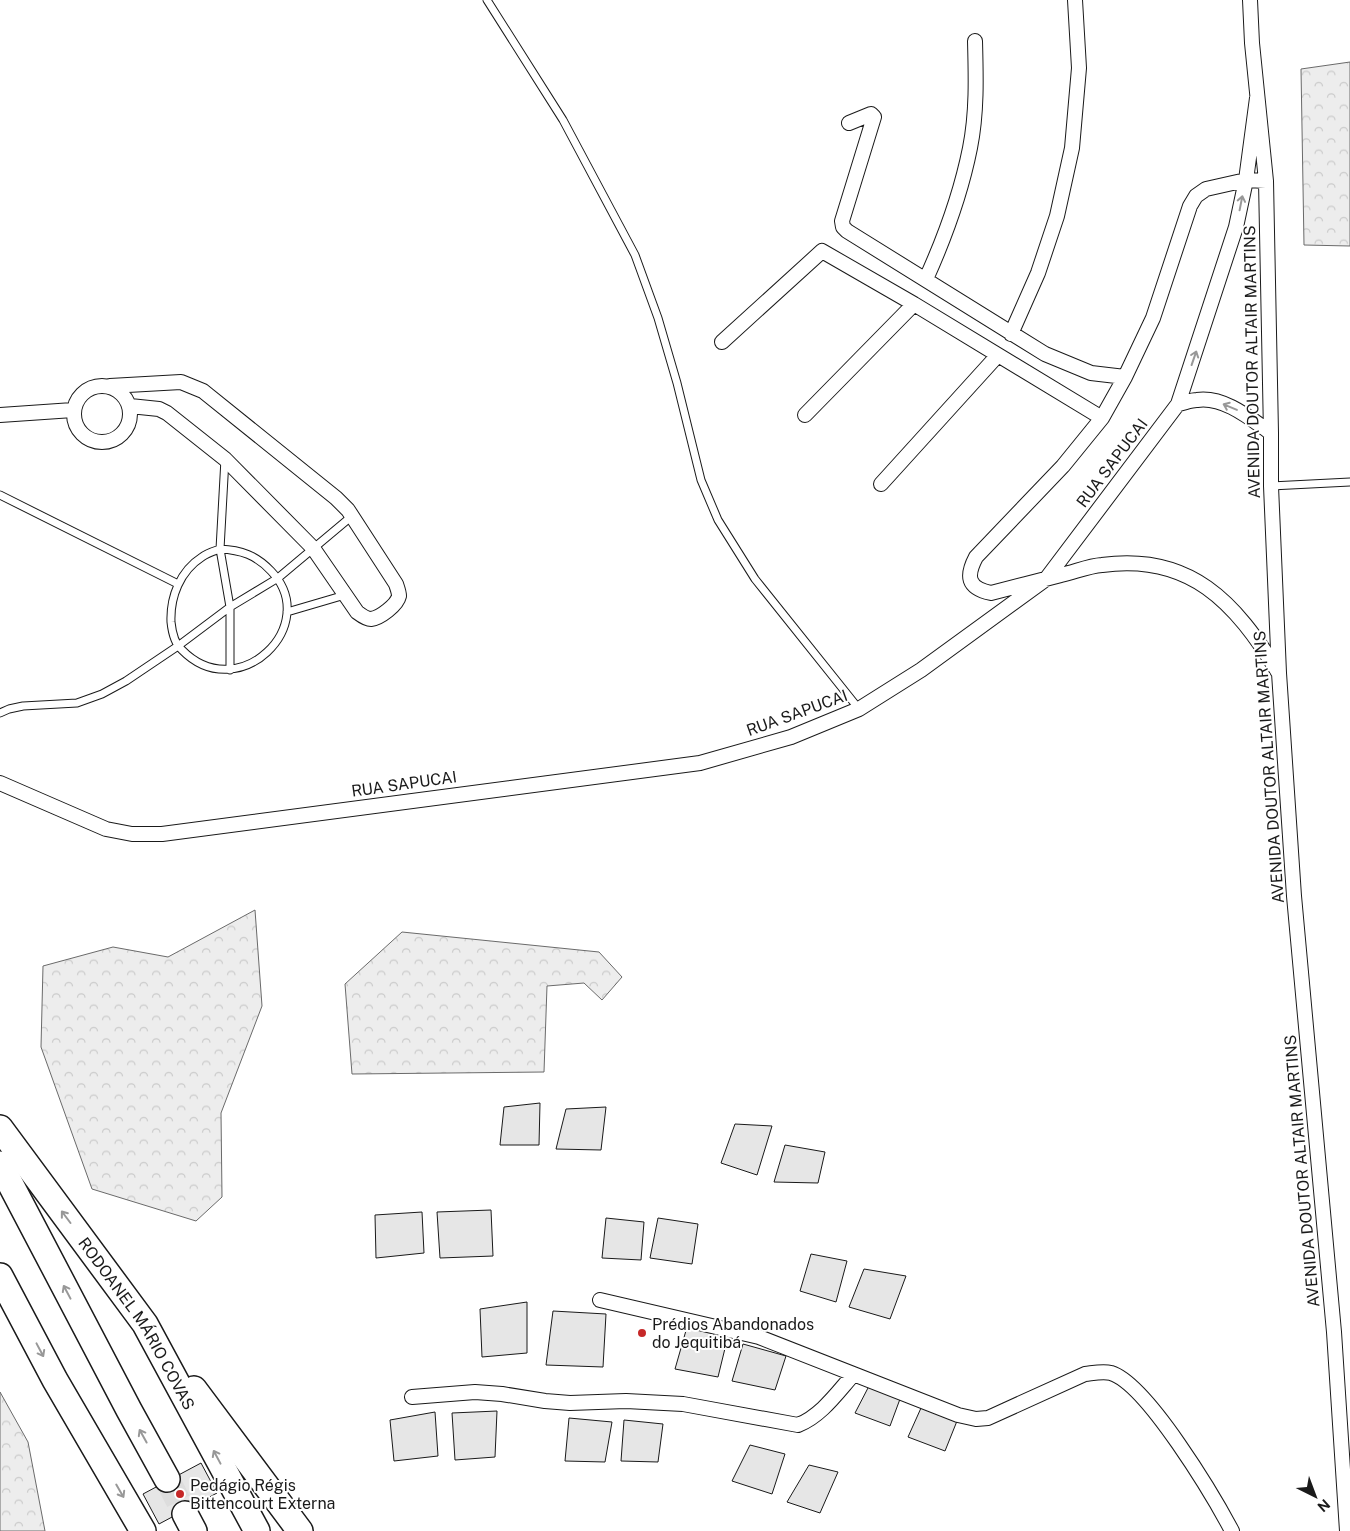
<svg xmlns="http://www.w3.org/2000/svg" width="1350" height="1531" font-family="'Public Sans',sans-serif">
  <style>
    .forest { fill: url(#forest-crowns); stroke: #6a6a6a }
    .building { fill: #e6e6e6; stroke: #1a1a1a }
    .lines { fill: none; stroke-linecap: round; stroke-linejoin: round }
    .motorway-tunnel { stroke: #ddd; stroke-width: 25; stroke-dasharray: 25 12; stroke-linecap: butt }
    .service-casing { stroke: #1a1a1a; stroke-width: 9 }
    .minor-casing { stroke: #1a1a1a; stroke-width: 16 }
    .motorway-casing { stroke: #1a1a1a; stroke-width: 28 }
    .service { stroke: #fff; stroke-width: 7 }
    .minor { stroke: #fff; stroke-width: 14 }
    .motorway { stroke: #fff; stroke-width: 25 }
    .oneway { stroke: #989898 }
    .poi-dot { fill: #c62828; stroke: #fff; stroke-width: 2 }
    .labels { text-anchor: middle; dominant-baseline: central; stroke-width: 4; stroke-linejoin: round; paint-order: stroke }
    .street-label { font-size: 16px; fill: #1a1a1a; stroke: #fff }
    .poi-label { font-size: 16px; fill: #1a1a1a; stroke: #fff; text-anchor: start }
  </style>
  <defs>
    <pattern id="forest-crowns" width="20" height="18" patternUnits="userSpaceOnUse" patternTransform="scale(1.25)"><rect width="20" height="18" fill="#ededed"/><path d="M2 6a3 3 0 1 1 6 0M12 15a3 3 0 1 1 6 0" fill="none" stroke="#cbcbcb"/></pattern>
  </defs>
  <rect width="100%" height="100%" fill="#fff"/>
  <path class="forest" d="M 1350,62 L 1350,246 L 1304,245 L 1301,69 Z
    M 255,910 L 262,1006 L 221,1113 L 222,1197 L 196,1221 L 92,1189 L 41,1047 L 43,966 L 113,947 L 168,957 Z
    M 402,932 L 599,952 L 622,977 L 602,1000 L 584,983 L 547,986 L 544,1072 L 352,1074 L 345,984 Z
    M 0,1392 L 28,1442 L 45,1531 L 0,1531 Z"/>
  <path class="building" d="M 540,1103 L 539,1145 L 500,1145 L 504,1107 Z
    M 606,1107 L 601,1150 L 556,1149 L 566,1109 Z
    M 735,1124 L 772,1126 L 757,1175 L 721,1163 Z
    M 785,1145 L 825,1152 L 818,1183 L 774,1182 Z
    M 491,1210 L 493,1256 L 440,1258 L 437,1212 Z
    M 422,1212 L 424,1253 L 376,1258 L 375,1215 Z
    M 606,1218 L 644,1222 L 641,1260 L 602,1258 Z
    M 658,1218 L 698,1224 L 692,1264 L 650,1258 Z
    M 811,1254 L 847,1261 L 836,1302 L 800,1291 Z
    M 864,1269 L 906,1276 L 890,1319 L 849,1307 Z
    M 527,1302 L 527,1353 L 482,1357 L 480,1309 Z
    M 553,1311 L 606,1314 L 603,1367 L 546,1365 Z
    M 687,1327 L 728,1336 L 718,1377 L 675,1369 Z
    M 743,1344 L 786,1356 L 775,1390 L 732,1381 Z
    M 869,1386 L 900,1399 L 890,1426 L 855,1413 Z
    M 921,1408 L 957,1421 L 945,1451 L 908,1437 Z
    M 497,1411 L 495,1457 L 455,1460 L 452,1413 Z
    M 435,1412 L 438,1456 L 394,1461 L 390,1420 Z
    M 569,1418 L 612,1422 L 605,1462 L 565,1461 Z
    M 624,1420 L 663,1424 L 658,1462 L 621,1461 Z
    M 750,1445 L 785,1454 L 772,1494 L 732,1481 Z
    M 201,1463 L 217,1493 L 159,1524 L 143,1494 Z
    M 809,1465 L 838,1472 L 820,1513 L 787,1502 Z"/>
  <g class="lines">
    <path class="motorway-tunnel" d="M 167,1479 L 185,1514"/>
    <g class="service-casing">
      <path id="service" d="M 487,0 L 563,120 L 635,255 L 658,318 L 677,383 L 701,480 L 718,520 L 755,579 L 859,709
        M 225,459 L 220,549 L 230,607 L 230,670
        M 1271,486 L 1350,482
        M 0,495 L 178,584
        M 220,549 C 241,550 256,555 271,571 C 323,625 238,707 182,650 C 175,644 172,632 171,622 C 170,597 180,571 202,557 C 207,553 214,551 220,549 Z
        M 287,612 L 345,595
        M 0,713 L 9,709 L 23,706 L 77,703 L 102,694 L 126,681 L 178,646 L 230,607 L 278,578 L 352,516"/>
    </g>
    <g class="minor-casing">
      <path id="minor" d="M 1250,0 L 1252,43 L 1266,181 L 1271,433 L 1271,486 L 1279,673 L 1294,896 L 1334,1332 L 1347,1531
        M 849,123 L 871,114 L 874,117 L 842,221 L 843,227 L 847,231 L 1045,354 L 1091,373 L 1125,377
        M 1266,181 L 1246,180 L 1206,189 L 1196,196 L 1190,206 L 1153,318 L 1125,377 L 1102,418 L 1063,466 L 976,557 C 966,576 967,588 991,593 C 1014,587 1038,581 1061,575 C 1075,572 1088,566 1102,565 C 1190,553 1235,602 1278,672
        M 926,279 C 945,237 961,193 970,148 C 977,113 976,77 975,41
        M 1011,334 L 1038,273 L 1057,216 L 1072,148 L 1079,68 L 1075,0
        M 722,342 L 822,251 L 914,304 L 1102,418
        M74 414a28 28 0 1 1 56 0a28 28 0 1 1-56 0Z
        M 110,386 L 181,382 L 203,391 L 336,498 L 348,510 L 396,584 C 397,587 399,592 399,596 C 397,605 380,618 371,619 C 366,619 361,615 357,612 L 313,548 L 225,459 L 167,413 L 159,409 L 130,406
        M 1178,404 C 1184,403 1191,400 1197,400 C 1224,396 1251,419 1271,433
        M 0,415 L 73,410
        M 805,415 L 914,304
        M 881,484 L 998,355
        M 0,783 L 106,829 L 132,834 L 162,834 L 700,763 L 791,737 L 859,709 L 921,670 L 1046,579 L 1178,404 L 1236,227 L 1246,180 L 1257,98
        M 600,1300 L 759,1337 L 958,1415 L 976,1419 L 988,1418 L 1085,1374 C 1094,1373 1103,1371 1111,1373 C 1147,1384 1214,1497 1232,1531
        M 412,1397 L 475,1392 L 502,1394 L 545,1401 L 570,1403 L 626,1401 L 683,1404 L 798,1425 C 821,1416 837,1393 853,1375"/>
    </g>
    <g class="motorway-casing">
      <g id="motorway">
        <path id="s1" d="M 0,1128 L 145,1324 L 257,1531"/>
        <path d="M 0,1164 L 129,1410 L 167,1479"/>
        <path d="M 0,1276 L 55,1380 L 143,1531"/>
        <path d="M 194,1389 L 300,1531"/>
        <path d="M 185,1514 L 194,1531"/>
      </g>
    </g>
    <use href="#service" class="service"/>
    <use href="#minor" class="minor"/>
    <use href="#motorway" class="motorway"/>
  </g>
  <defs><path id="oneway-shaft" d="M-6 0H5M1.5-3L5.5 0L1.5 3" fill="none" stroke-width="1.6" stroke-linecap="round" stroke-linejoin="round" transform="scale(1.25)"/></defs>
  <g class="oneway">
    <use href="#oneway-shaft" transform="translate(1241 203) rotate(-79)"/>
    <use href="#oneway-shaft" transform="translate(1194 358) rotate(-71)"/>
    <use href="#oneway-shaft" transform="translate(1230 407) rotate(-157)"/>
    <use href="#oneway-shaft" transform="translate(66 1217) rotate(-127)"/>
    <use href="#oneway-shaft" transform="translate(67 1292) rotate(-118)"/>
    <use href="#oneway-shaft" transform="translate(40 1350) rotate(62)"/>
    <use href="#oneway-shaft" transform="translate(143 1436) rotate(-119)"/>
    <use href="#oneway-shaft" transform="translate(217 1457) rotate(-118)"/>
    <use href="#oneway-shaft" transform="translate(120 1491) rotate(60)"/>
  </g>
  <g class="poi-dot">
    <circle cx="642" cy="1333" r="5"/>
    <circle cx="180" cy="1494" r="5"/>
  </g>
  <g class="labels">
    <g class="street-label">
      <text transform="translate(1252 362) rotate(-91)">AVENIDA DOUTOR ALTAIR MARTINS</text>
      <text transform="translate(1112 463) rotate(-53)">RUA SAPUCAI</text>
      <text transform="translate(797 713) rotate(-20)">RUA SAPUCAI</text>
      <text transform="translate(1269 767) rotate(-94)">AVENIDA DOUTOR ALTAIR MARTINS</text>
      <text transform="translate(404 784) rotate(-8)">RUA SAPUCAI</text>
      <text transform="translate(1302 1171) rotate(-95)">AVENIDA DOUTOR ALTAIR MARTINS</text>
      <text stroke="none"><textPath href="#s1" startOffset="239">RODOANEL MÁRIO COVAS</textPath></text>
    </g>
    <g class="poi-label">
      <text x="652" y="1324">Prédios Abandonados<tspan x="652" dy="18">do Jequitibá</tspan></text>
      <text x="190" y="1485">Pedágio Régis<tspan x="190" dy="18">Bittencourt Externa</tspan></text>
    </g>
  </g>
  <g transform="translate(1315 1496) rotate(138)" stroke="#ffffff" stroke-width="4" paint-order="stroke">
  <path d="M0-4L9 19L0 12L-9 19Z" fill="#1a1a1a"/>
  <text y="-8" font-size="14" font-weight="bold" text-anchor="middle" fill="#1a1a1a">N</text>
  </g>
</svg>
